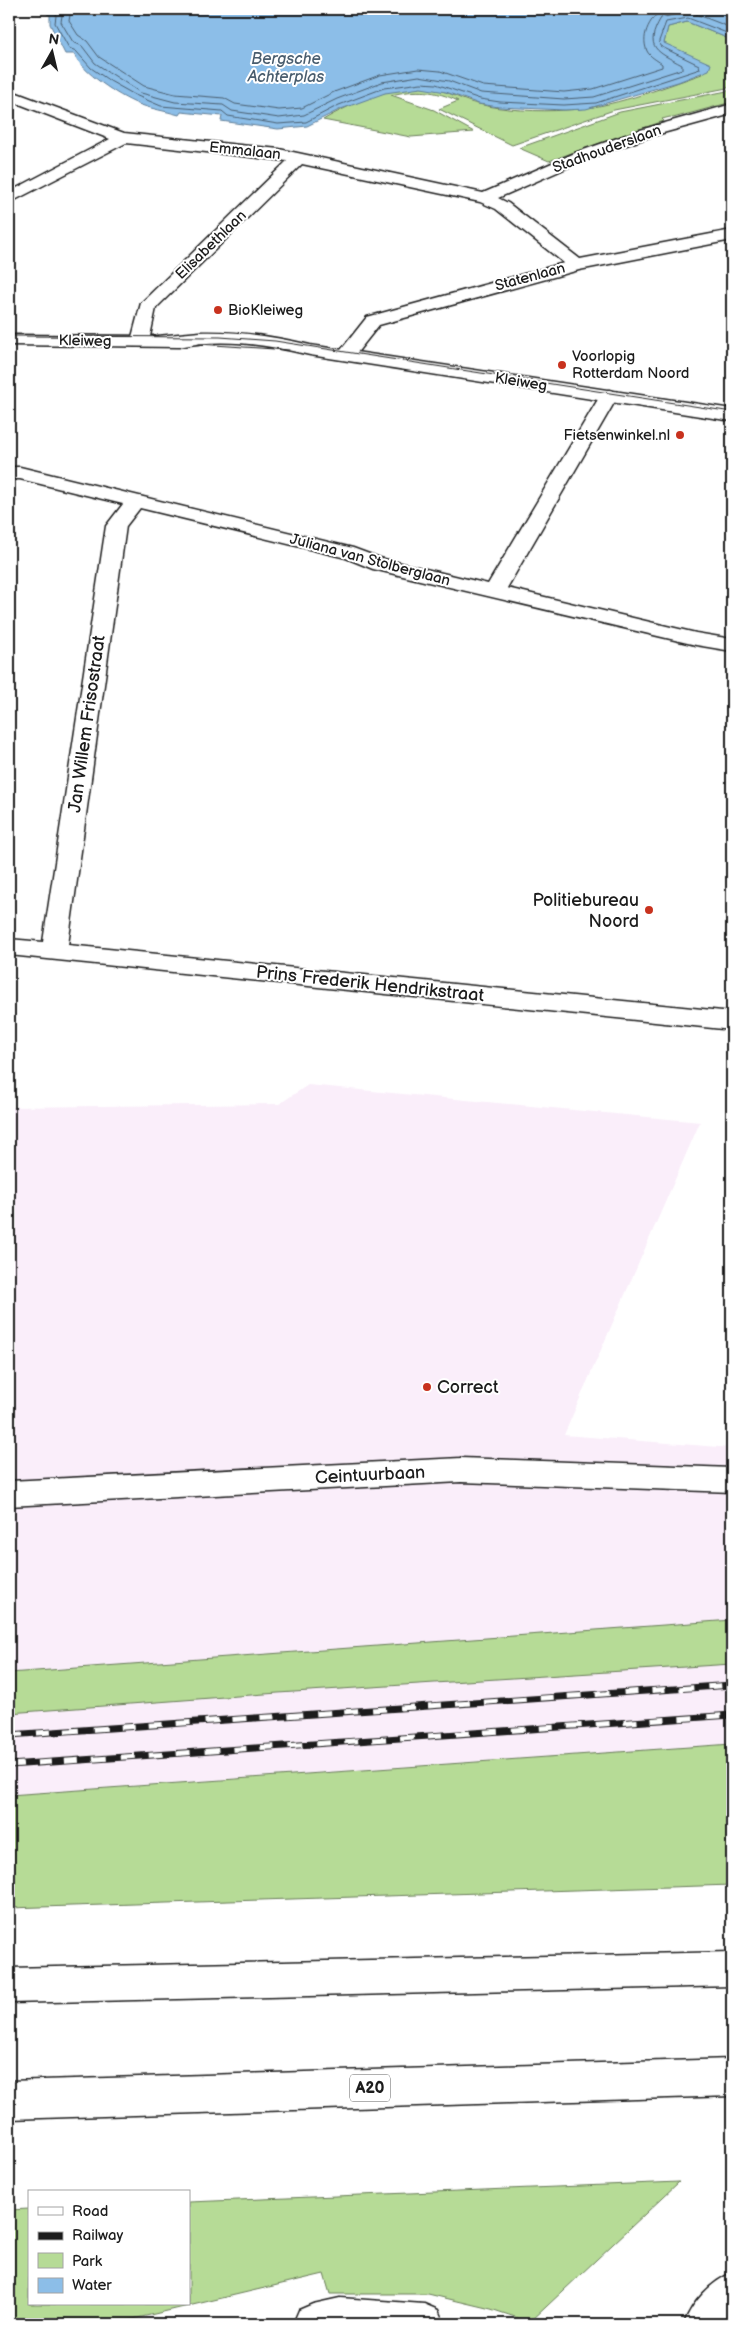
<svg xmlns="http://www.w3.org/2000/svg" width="741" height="2333" font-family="'Balsamiq Sans',sans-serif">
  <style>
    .built { fill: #faeefa }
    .green { fill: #b6db96; stroke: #697c59 }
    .water { fill: #8cbee8; stroke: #5f7d96 }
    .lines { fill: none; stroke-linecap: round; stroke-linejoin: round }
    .shore { stroke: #495d6e; stroke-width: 1 }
    .minor-casing { stroke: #1c1c1c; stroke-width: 3 }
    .tertiary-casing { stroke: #1c1c1c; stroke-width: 3 }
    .motorway-casing { stroke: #1c1c1c; stroke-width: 3 }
    .minor { fill: #fff; fill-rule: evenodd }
    .tertiary { fill: #fff; fill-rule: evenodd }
    .motorway { fill: #fff; fill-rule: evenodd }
    .tram { stroke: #1c1c1c; stroke-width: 1 }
    .rail-casing { stroke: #1c1c1c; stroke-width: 7 }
    .rail { stroke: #fff; stroke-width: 5; stroke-dasharray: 14; stroke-linecap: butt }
    .poi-dot { fill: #c8321e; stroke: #fff; stroke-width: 2 }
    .labels { text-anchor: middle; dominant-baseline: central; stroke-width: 4; stroke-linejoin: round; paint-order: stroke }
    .far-street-label { font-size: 15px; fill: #1c1c1c; stroke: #fff }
    .far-poi-label { font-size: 15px; fill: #1c1c1c; stroke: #fff; text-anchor: start }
    .far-water-label { font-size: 16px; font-style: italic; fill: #495d6e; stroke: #fff }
    .shield { fill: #fff; stroke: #606060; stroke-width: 1 }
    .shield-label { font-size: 16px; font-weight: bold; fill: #1c1c1c }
    .street-label { font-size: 18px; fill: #1c1c1c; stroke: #fff }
    .poi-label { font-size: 18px; fill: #1c1c1c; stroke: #fff; text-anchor: end }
  </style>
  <rect width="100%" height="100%" fill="#fff"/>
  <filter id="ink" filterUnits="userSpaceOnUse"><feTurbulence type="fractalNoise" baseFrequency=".02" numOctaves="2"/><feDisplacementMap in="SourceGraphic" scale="10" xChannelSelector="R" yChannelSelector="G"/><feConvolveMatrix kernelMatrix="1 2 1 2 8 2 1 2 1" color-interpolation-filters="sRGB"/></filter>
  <g filter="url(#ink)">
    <path class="built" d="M 308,1085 L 700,1122 L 564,1435 L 732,1448 L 732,1744 L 9,1795 L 9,1107 L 279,1104 Z"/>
    <path class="green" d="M 687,22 L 732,40 L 732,87 L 614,110 L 512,145 L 439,109 L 458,101 C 435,90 416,89 391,95 L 434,110 L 474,132 L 411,137 L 323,120 C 353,102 399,82 435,89 C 450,92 463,101 478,104 C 503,110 540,112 566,110 C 612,108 658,89 702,74 L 680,52 L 664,43 L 668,27 Z
      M 732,90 L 732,102 L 673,118 L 670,117 L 662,119 L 664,121 L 549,161 L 519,148 L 620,112 Z
      M 732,1620 L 732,1664 L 278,1693 L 9,1713 L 9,1673 Z
      M 732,1744 L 732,1885 L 9,1908 L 9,1795 Z
      M 679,2182 L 530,2322 L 491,2309 L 428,2294 L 330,2294 L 324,2274 L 112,2324 L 9,2324 L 9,2210 L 29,2209 L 29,2304 L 189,2304 L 189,2202 Z"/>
    <path class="water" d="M 50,9 L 732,9 L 732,40 L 687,22 L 668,27 L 664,43 L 711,64 L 709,70 L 678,82 L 586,109 L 564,110 L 499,107 L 479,104 L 446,92 L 421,88 L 385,93 L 341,109 L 307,126 L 278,129 L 221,121 L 222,116 L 181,112 L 179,115 C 166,111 151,109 138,104 C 118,96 82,72 74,54 L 65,54 L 50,24 L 50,15 L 47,14 L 54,10 Z"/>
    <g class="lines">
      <path class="shore" d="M 57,9 L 55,23 L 69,48 L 76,51 L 91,68 L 110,81 L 135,95 L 161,106 L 222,111 L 228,116 L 278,124 L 306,122 L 339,105 L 384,88 L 421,83 L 436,84 L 480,99 L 500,102 L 564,105 L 596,103 L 700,69 L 699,65 L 660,46 L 659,41 L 666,22 L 688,18 L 732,35
        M 63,9 L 61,22 L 73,42 L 82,46 L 95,63 L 141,93 L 175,102 L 223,105 L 232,111 L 279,118 L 304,115 L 337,99 L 382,82 L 419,76 L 449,81 L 481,93 L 564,99 L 594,97 L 682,69 L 682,65 C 658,52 643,48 661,18 L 688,11 L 732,28
        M 71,9 L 69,21 L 78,35 L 87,41 L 99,57 L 144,86 L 175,94 L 224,98 L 235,104 L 279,110 L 302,108 L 334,92 L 380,75 L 418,69 L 440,71 L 483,86 L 564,92 L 593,89 L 662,67 L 662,64 C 657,60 650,57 647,51 C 640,35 651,16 664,9"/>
      <g class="minor-casing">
        <path id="minor" d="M 9,90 L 124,133 L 279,149 L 483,193 L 575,153 L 640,130 L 732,104 L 732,114 L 652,136 L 587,159 L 498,198 L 508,203 L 580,259 L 732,230 L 732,240 L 579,270 L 379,325 L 352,359 L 340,359 L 337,355 L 367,317 L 564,263 L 496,209 L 480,202 L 302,164 L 156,308 L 149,341 L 146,345 L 134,345 L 131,341 L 141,303 L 287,161 L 126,143 L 9,203 L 9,192 L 110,139 L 9,100 Z
          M 609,390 L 616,392 L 618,396 L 507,588 L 696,633 L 732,639 L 732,651 L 696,645 L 373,569 L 346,558 L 140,508 L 126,526 L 68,945 L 732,1012 L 732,1030 L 9,955 L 9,939 L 43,942 L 106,526 L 123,504 L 20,479 L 9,479 L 9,467 L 20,467 L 353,548 L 380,558 L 488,584 L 600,396 L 602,392 Z
          M 461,1458 L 732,1468 L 732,1492 L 461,1482 L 9,1506 L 9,1481 Z
          M 340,2298 L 424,2304 L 438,2310 L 444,2324 L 293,2324 L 299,2310 L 313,2304 Z"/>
      </g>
      <g class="tertiary-casing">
        <path id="tertiary" d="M 200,332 C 238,331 273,336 310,345 L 732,409 L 732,421 L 310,355 C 267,345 222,337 179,347 L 9,345 L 9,335 L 157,336 Z
          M 732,2273 L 731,2324 L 684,2324 C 692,2302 711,2282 732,2273 Z"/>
      </g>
      <g class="motorway-casing">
        <path id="motorway" d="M 732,1952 L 732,1986 L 9,2003 L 9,1968 Z
          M 732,2059 L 732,2096 L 9,2119 L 9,2081 Z"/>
      </g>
      <use href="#minor" class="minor"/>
      <use href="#tertiary" class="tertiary"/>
      <use href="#motorway" class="motorway"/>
      <path class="tram" d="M 9,336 L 220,337 L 275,341 L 732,412
        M 199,344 L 289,350"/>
      <g class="rail-casing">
        <path id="rail" d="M 9,1735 L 732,1685
          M 9,1765 L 732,1715"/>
      </g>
      <use href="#rail" class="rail"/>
    </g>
  </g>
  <g class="poi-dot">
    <circle cx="218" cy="310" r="5"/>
    <circle cx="562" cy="365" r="5"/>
    <circle cx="680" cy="435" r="5"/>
    <circle cx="649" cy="910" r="5"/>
    <circle cx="427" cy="1387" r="5"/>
  </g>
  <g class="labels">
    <g class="far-street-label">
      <text transform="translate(607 149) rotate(-20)">Stadhouderslaan</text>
      <text transform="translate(245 151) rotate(6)">Emmalaan</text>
      <text transform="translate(211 245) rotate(-44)">Elisabethlaan</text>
      <text transform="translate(530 277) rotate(-15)">Statenlaan</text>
      <text transform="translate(85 341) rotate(1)">Kleiweg</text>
      <text transform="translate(521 382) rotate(9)">Kleiweg</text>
      <text transform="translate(370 560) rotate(15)">Juliana van Stolberglaan</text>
    </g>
    <g class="far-poi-label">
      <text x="228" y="310">BioKleiweg</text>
      <text x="572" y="356">Voorlopig<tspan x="572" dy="17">Rotterdam Noord</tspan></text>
      <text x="670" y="435" text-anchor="end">Fietsenwinkel.nl</text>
    </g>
    <g class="far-water-label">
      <text x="286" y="59">Bergsche<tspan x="286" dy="18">Achterplas</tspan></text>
    </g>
    <rect class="shield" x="350" y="2074.5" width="40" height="27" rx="4"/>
    <g class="shield-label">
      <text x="370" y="2088">A20</text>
    </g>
    <g class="street-label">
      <text transform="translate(87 724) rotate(-82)">Jan Willem Frisostraat</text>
      <text transform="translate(370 984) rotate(6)">Prins Frederik Hendrikstraat</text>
      <text transform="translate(370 1475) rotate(-3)">Ceintuurbaan</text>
    </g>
    <g class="poi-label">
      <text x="639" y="900">Politiebureau<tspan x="639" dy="21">Noord</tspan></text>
      <text x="437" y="1387" text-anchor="start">Correct</text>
    </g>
  </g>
  <rect width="741" height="2333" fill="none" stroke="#fff" stroke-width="30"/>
  <rect x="15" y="15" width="711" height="2303" fill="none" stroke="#1c1c1c" stroke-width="2" filter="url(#ink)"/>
  <rect x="28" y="2190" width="162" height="115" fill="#ffffff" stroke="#a4a4a4"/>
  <rect x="38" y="2207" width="25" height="8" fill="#ffffff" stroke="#a4a4a4"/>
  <text x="72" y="2216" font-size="15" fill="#1c1c1c">Road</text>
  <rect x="38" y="2232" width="25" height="8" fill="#1c1c1c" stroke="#a4a4a4"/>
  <text x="72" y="2240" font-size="15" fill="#1c1c1c">Railway</text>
  <rect x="38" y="2253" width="25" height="15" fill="#b6db96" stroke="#a4a4a4"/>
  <text x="72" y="2266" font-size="15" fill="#1c1c1c">Park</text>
  <rect x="38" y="2278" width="25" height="15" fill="#8cbee8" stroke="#a4a4a4"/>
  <text x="72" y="2290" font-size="15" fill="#1c1c1c">Water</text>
  <g transform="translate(52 52) rotate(8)" stroke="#ffffff" stroke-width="4" paint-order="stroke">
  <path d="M0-4L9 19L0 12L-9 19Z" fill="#1c1c1c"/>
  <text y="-8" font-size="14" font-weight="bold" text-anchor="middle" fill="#1c1c1c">N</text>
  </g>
</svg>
